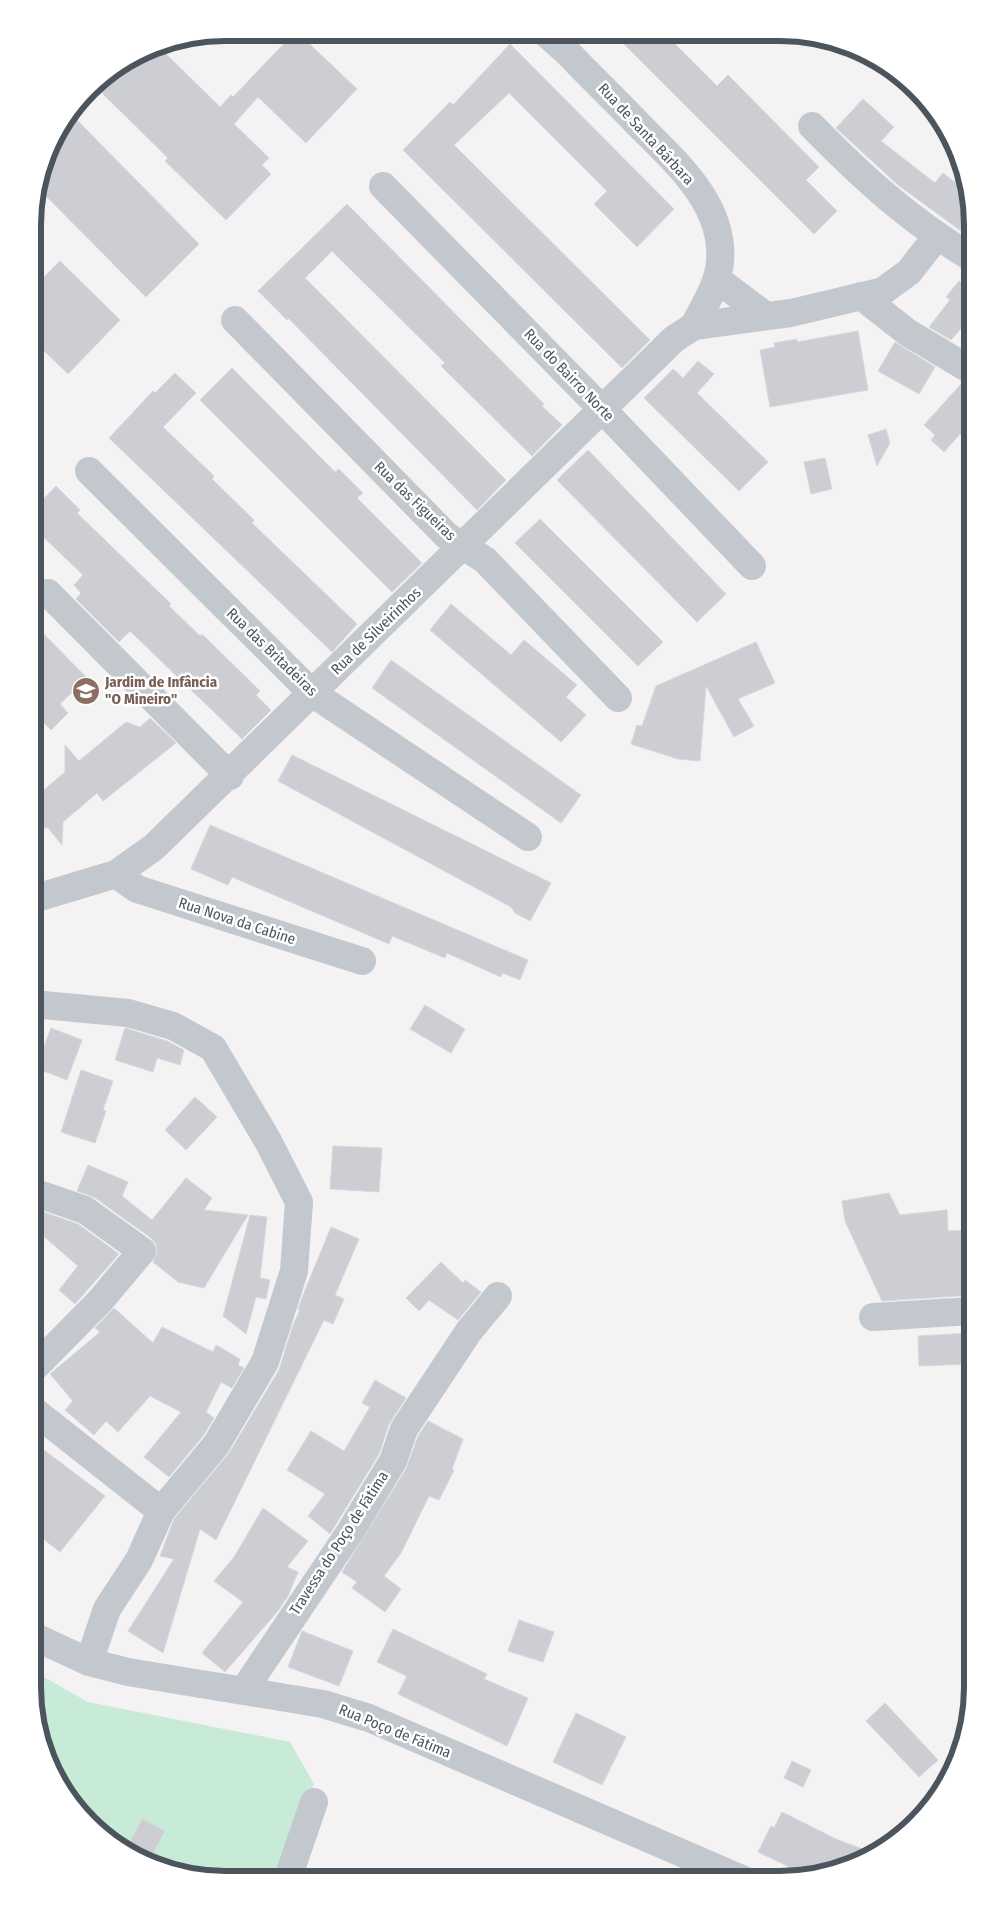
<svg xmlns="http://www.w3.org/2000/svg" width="1005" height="1912" font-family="'Fira Sans Condensed',sans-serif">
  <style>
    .green { fill: #c7ebd6 }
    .building { fill: #cdced3; stroke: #d7d8dc }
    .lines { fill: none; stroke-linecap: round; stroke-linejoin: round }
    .minor { stroke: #c2c8ce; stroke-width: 28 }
    .labels { text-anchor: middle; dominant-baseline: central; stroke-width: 5; stroke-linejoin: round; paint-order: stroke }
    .street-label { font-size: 15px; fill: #4c545d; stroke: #fff }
    .education-label { font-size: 15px; font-weight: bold; fill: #785e54; stroke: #fff; text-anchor: start }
    .rim { fill: none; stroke: #4c545d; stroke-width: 6 }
  </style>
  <rect width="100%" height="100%" fill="#f4f2f2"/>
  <path class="green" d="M 33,1671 L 88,1702 L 290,1742 L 314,1784 L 274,1878 L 200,1878 L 141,1860 L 99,1832 L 65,1794 L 43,1748 L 33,1686 Z"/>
  <path class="building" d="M 294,33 L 298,33 L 357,89 L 306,143 L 258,97 L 234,124 L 269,158 L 262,165 L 271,174 L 226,220 L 165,161 L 168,158 L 99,90 L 124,65 L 152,47 L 158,46 L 220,107 L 231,95 L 233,97 Z
    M 615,35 L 666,35 L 717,86 L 728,75 L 819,167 L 806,180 L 837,211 L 814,234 Z
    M 510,44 L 674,209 L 637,247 L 594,204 L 607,191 L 509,93 L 454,145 L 650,340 L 622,368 L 403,150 L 450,102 L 453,105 Z
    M 863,99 L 894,127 L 881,141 L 935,183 L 943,173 L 967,192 L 972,239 L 898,185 L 836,128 Z
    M 72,115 L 199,244 L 146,297 L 38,188 L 53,140 Z
    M 347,204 L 544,404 L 542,406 L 562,425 L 532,456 L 441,366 L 445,363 L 332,251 L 305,278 L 506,480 L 477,510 L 288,318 L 287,320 L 258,291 Z
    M 60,261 L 120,320 L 68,374 L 34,341 L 34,287 Z
    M 959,281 L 972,292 L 972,333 L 964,325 L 951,340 L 929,327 L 950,300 L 946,297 Z
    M 858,331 L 868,390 L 770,407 L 760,350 L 775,347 L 774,343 L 797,339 L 797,342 Z
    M 895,342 L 935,367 L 919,394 L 878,371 Z
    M 698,361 L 714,374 L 697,393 L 768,462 L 739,491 L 644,398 L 673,369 L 683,378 Z
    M 232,368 L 335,472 L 339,469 L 363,493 L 357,498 L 422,563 L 392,592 L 200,400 Z
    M 175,373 L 196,393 L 163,427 L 214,476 L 212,479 L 254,520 L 252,523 L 357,624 L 332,652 L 109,438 L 153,391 L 155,393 Z
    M 962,383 L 972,387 L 972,445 L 960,434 L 944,452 L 931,440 L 935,435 L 924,425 Z
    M 886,429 L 890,443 L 877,466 L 868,435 Z
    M 588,450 L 726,594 L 697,622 L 557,480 Z
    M 825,458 L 832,489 L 811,494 L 804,462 Z
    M 56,486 L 80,510 L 77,513 L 171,604 L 169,606 L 200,636 L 202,634 L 260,691 L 256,695 L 271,710 L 242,739 L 130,631 L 119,642 L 76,599 L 81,593 L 74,585 L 83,575 L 34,528 L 34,509 Z
    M 540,519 L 663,642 L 638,666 L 515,543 Z
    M 451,604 L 511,655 L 524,640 L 577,685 L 566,697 L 586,715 L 561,742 L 430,630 Z
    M 34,624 L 87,678 L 60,704 L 68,713 L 51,730 L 34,713 Z
    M 756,642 L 775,683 L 738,699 L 754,726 L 734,737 L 706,686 L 700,761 L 678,759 L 631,744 L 637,725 L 642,726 L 656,686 Z
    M 391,660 L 581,795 L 561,823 L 372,688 Z
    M 150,718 L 176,743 L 103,801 L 97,793 L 63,822 L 62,845 L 48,828 L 33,828 L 33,799 L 65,772 L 65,745 L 79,761 L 126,722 L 140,727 Z
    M 292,755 L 551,883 L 530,921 L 515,913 L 511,907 L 278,781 Z
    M 210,825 L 528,960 L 520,980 L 503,973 L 501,977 L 447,953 L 445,958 L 392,936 L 389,944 L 232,877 L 228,885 L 191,869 Z
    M 425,1005 L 465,1029 L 451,1053 L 410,1029 Z
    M 51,1028 L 82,1040 L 67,1080 L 36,1068 Z
    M 125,1028 L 167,1041 L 184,1050 L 180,1065 L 157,1058 L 153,1072 L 115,1060 Z
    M 81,1070 L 113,1081 L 103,1110 L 106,1111 L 95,1143 L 61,1132 Z
    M 195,1097 L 217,1117 L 186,1150 L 165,1130 Z
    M 333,1146 L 382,1148 L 379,1192 L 330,1189 Z
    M 88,1165 L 128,1182 L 122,1196 L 152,1220 L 186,1178 L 212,1198 L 204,1210 L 248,1215 L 204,1288 L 178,1282 L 153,1262 L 157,1253 L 156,1244 L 151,1238 L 94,1197 L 77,1191 Z
    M 889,1193 L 900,1215 L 947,1210 L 948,1231 L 972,1230 L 972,1295 L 882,1301 L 845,1221 L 842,1201 Z
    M 43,1212 L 78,1224 L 119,1254 L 75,1304 L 59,1290 L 78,1266 L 33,1227 L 33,1224 Z
    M 250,1215 L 267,1217 L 260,1278 L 270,1280 L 266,1299 L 256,1297 L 246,1334 L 223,1316 Z
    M 331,1227 L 359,1239 L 335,1295 L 344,1299 L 333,1324 L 324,1320 L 216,1540 L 200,1529 L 163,1653 L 128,1631 L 174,1559 L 160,1556 L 174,1519 L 229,1453 L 279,1370 L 293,1325 L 300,1310 L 298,1310 L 303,1295 Z
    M 441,1262 L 463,1283 L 465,1280 L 481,1292 L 458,1320 L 429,1300 L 419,1311 L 406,1298 Z
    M 114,1308 L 153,1343 L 162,1327 L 213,1352 L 216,1345 L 240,1359 L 238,1365 L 244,1368 L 232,1388 L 221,1382 L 206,1412 L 214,1418 L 203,1436 L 169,1477 L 144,1457 L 181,1412 L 150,1396 L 118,1432 L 106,1421 L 94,1435 L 65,1410 L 73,1401 L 50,1374 L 100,1332 L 95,1328 Z
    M 970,1333 L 972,1364 L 919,1366 L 918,1336 Z
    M 375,1380 L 406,1398 L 389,1424 L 379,1454 L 330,1534 L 308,1516 L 325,1494 L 287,1470 L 311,1431 L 344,1451 L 370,1407 L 362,1403 Z
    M 428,1421 L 463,1439 L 452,1469 L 454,1470 L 439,1500 L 429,1496 L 401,1553 L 384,1576 L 401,1589 L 385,1612 L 352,1588 L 357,1582 L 342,1572 L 406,1469 L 418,1436 Z
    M 44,1450 L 105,1496 L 60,1552 L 33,1531 L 33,1465 Z
    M 263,1508 L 308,1541 L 287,1567 L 298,1572 L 288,1596 L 277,1612 L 225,1672 L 202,1653 L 243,1602 L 214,1581 L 234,1557 Z
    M 519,1620 L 554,1632 L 543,1662 L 508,1651 Z
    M 393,1629 L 487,1674 L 484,1679 L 528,1698 L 507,1746 L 398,1694 L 407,1676 L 377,1662 Z
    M 302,1631 L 353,1651 L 339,1686 L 288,1667 Z
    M 885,1703 L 938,1760 L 919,1777 L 866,1721 Z
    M 576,1713 L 626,1737 L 602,1785 L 553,1762 Z
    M 792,1761 L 811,1770 L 803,1787 L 784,1778 Z
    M 782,1812 L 838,1840 L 874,1853 L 841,1869 L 829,1871 L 816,1866 L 812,1874 L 806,1875 L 758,1852 L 771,1826 L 774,1828 Z
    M 142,1819 L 165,1831 L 148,1862 L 126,1850 Z"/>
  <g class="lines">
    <path class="minor" d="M 547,34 L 567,52 C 590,76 614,99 637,123 C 674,161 725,203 720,262 C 718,286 704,305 694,326
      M 812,126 C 863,178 909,220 972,258
      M 383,186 L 602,409 L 752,566
      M 718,280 L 766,316
      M 861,296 L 907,332 L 972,371
      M 235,320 L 447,536 L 485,560 L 618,698
      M 89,471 L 312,693 L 528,837
      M 48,593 L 230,776
      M 116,874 L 137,889 L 362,961
      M 33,899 L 116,874 L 154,847 L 674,339 L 694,326 L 791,313 L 883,291 L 909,272 L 937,236
      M 33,1004 L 128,1013 L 173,1026 L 213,1048 L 268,1141 L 299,1202 L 294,1271 L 265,1362 L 216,1445 L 161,1511 L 139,1560 L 107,1609 L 89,1662
      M 873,1317 L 972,1311
      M 33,1369 L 99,1302 L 142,1251 L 85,1210 L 33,1192
      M 33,1410 L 161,1511
      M 33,1636 L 89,1662 L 128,1672 L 323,1704 L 369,1718 L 742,1879
      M 244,1690 L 350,1532 L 393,1461 L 404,1429 L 469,1331 L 498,1296
      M 288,1878 L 314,1802"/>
  </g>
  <defs>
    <g id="school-disc" transform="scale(1.4375)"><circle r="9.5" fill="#8d6e63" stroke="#fff"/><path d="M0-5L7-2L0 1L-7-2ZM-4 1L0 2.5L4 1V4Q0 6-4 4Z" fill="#fff"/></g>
  </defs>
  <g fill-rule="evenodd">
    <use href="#school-disc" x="86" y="691"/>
  </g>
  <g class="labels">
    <g class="street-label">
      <text transform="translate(646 134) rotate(47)">Rua de Santa Bárbara</text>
      <text transform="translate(569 375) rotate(46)">Rua do Bairro Norte</text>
      <text transform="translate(415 501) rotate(44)">Rua das Figueiras</text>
      <text transform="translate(376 631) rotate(-44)">Rua de Silveirinhos</text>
      <text transform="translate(272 652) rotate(44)">Rua das Britadeiras</text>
      <text transform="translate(237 921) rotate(18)">Rua Nova da Cabine</text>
      <text transform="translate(339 1543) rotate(-57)">Travessa do Poço de Fátima</text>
      <text transform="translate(395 1731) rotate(22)">Rua Poço de Fátima</text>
    </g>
    <g class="education-label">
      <text x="105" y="682">Jardim de Infância<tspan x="105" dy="17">"O Mineiro"</tspan></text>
    </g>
  </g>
  <path d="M0 0H1005V1912H0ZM225 41H780A184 184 0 0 1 964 225V1687A184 184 0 0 1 780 1871H225A184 184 0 0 1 41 1687V225A184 184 0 0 1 225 41Z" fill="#fff" fill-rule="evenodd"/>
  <path class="rim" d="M225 41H780A184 184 0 0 1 964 225V1687A184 184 0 0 1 780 1871H225A184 184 0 0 1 41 1687V225A184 184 0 0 1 225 41Z"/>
</svg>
